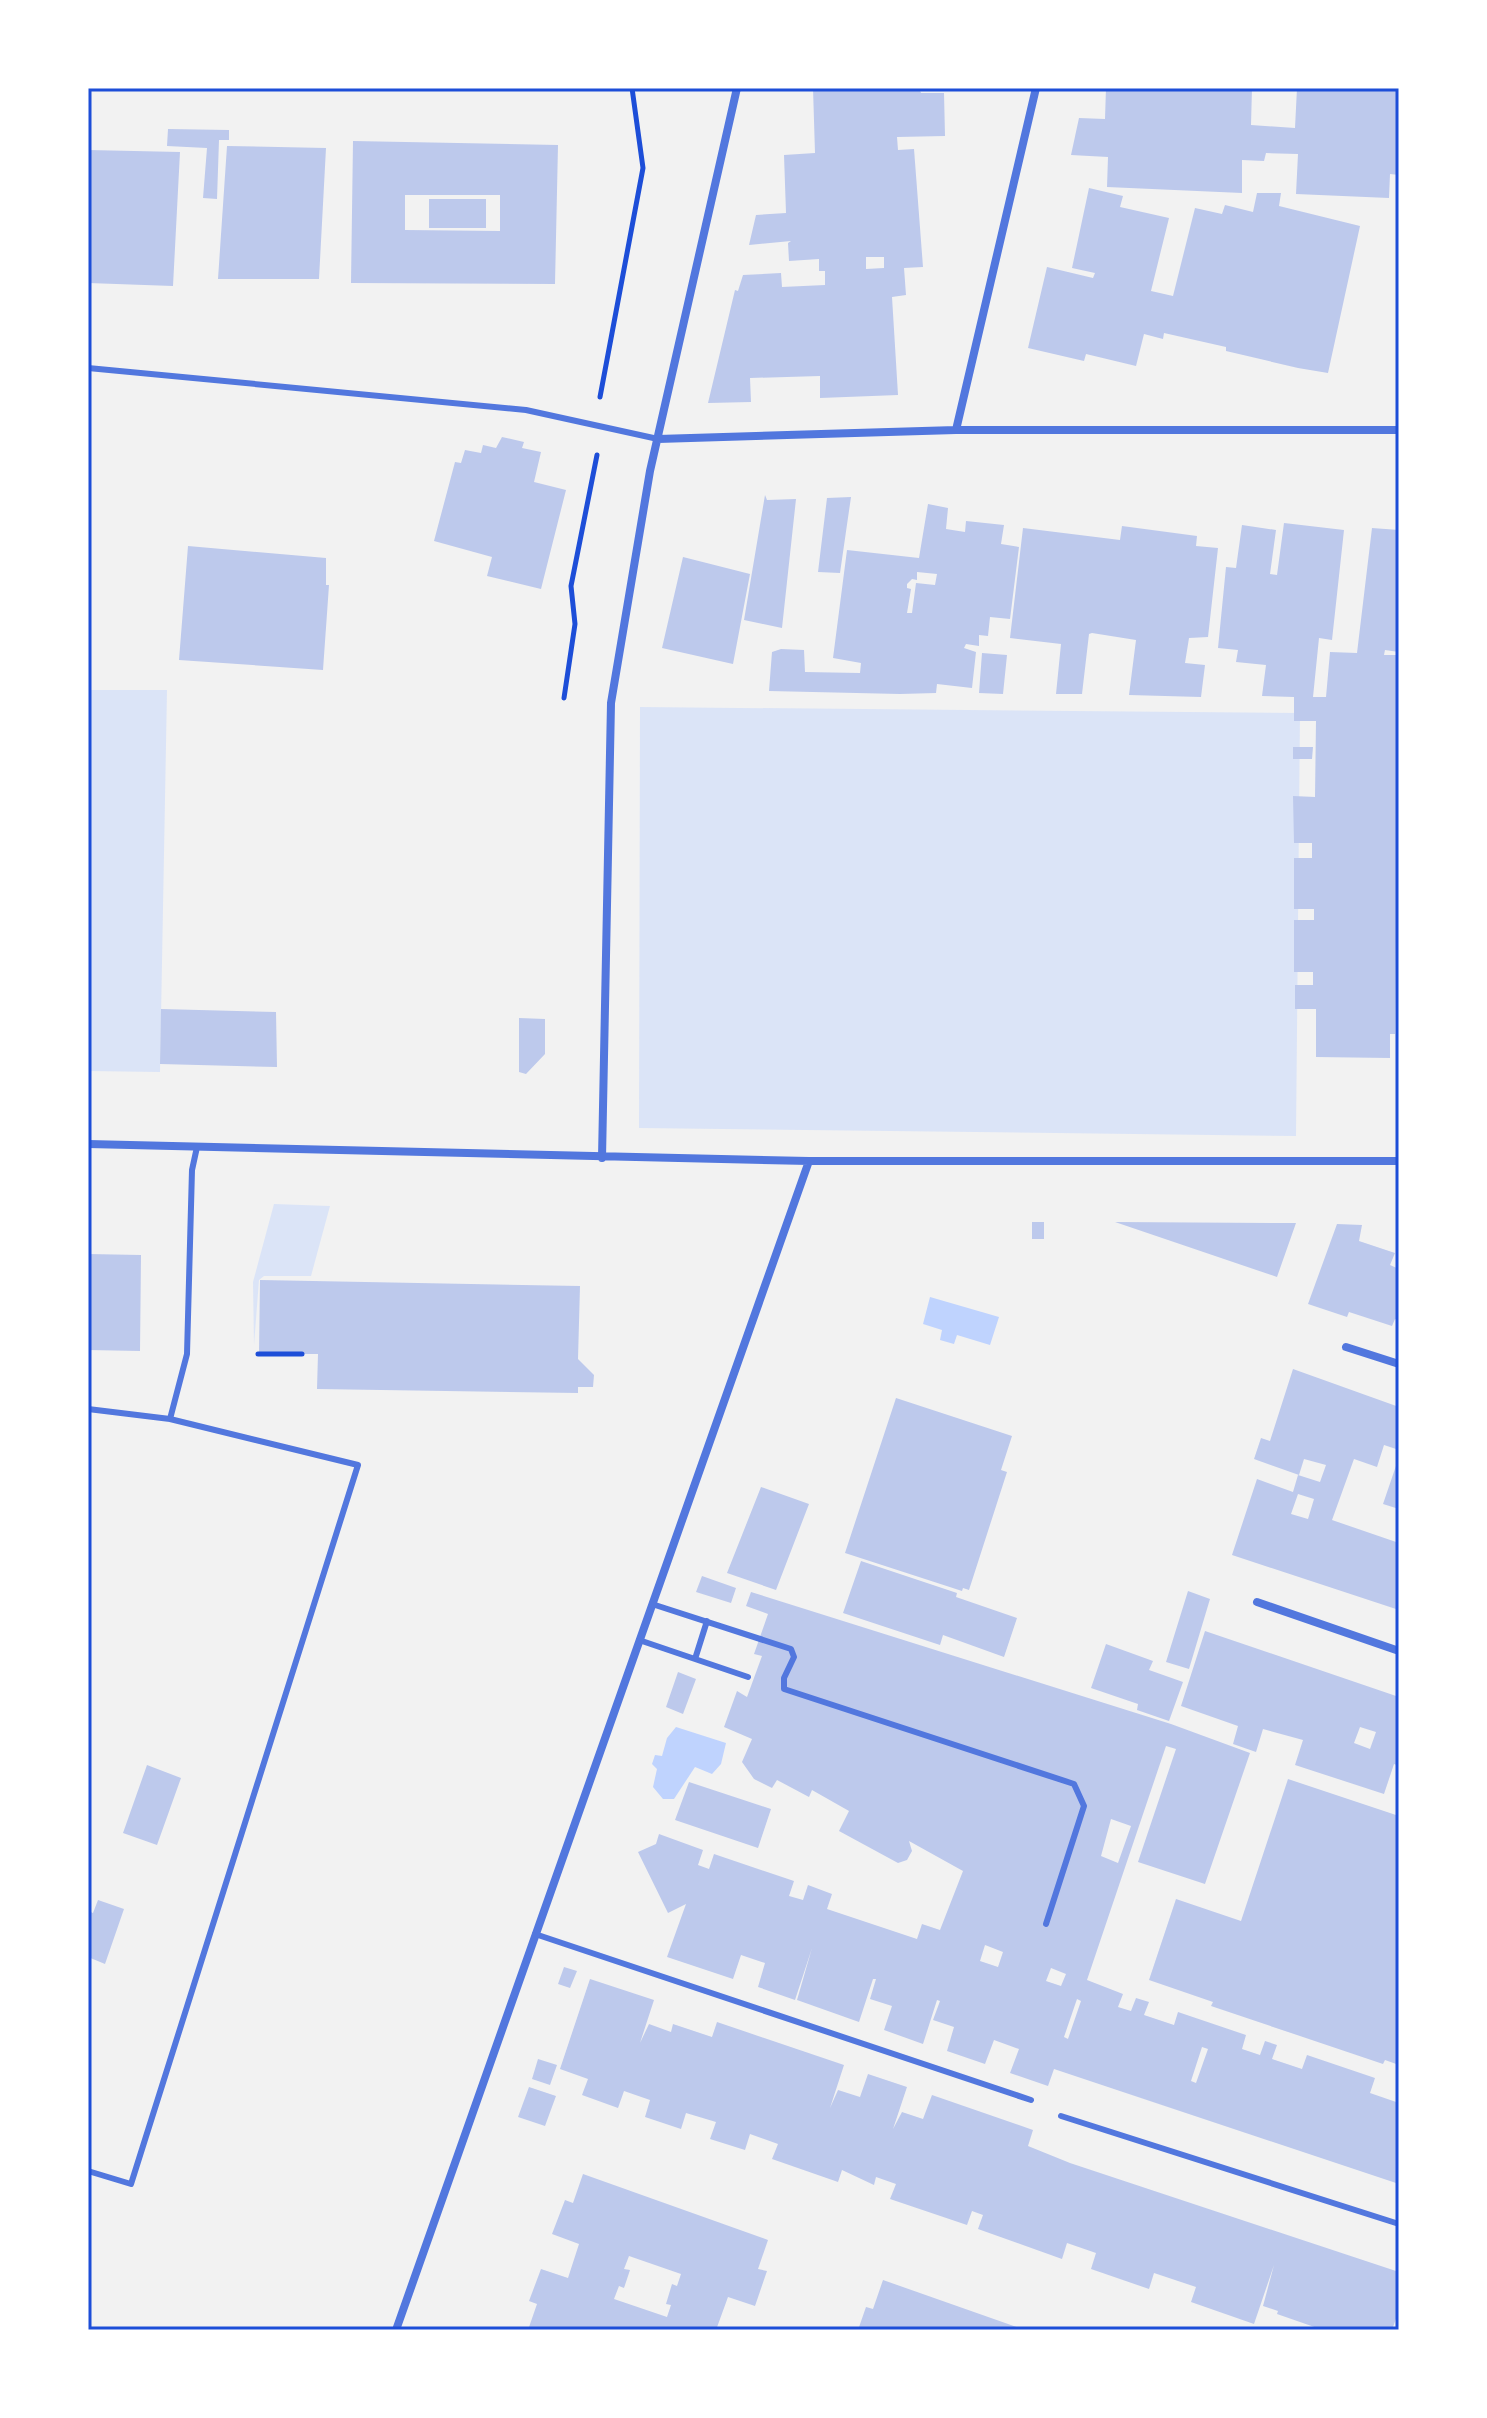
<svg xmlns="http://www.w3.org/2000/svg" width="1487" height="2418" font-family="'Work Sans',sans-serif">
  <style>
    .green { fill: #dbe4f7 }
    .water { fill: #bfd3fe }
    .building { fill: #bdc9ec; fill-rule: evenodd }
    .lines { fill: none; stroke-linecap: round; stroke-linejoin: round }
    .path { stroke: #1d4ed8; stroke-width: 5 }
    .service { stroke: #5277de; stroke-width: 6 }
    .minor { stroke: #5277de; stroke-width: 8 }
    .neatline { fill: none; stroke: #1d4ed8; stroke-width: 3 }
  </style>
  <rect width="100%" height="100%" fill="#f2f2f2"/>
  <path class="green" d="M 88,690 L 167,690 L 160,1072 L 88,1071 Z
    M 640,707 L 1300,713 L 1296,1136 L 639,1128 Z
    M 274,1204 L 330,1206 L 311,1276 L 264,1276 L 259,1280 L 254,1345 L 253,1282 Z"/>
  <path class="water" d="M 930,1297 L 999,1317 L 990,1345 L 957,1335 L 954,1344 L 940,1340 L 942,1330 L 923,1324 Z
    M 676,1727 L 726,1743 L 721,1764 L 712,1774 L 695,1767 L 674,1799 L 663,1799 L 653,1787 L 657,1769 L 652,1764 L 655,1755 L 662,1756 L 667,1738 Z"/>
  <path class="building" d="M 813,88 L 919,88 L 921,93 L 944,93 L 945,136 L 897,137 L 898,150 L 914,149 L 923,267 L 904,268 L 906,295 L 892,297 L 898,395 L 820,398 L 820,376 L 750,378 L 751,402 L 708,403 L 735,290 L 738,291 L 743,275 L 781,273 L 782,287 L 825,285 L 825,271 L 819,271 L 819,259 L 789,261 L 788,243 L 791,241 L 749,245 L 756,215 L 786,213 L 784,155 L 815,153 ZM 866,257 L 884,257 L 884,268 L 866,269 Z
    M 1106,88 L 1252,88 L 1251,125 L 1295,128 L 1297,88 L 1399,89 L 1399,175 L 1390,174 L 1389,198 L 1296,194 L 1298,154 L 1266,153 L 1264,161 L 1242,160 L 1242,193 L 1107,187 L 1108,157 L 1071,155 L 1079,118 L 1105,119 Z
    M 168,129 L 229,130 L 229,140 L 219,140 L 217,199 L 203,198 L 207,148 L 167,146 Z
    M 353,141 L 558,145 L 555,284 L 351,283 ZM 405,195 L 500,195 L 500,231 L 405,230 Z
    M 227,146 L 326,148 L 319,279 L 218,279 Z
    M 88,150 L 180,152 L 173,286 L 88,283 Z
    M 1089,188 L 1123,196 L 1120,207 L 1169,218 L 1151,291 L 1173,296 L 1195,208 L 1222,214 L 1225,205 L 1253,212 L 1257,193 L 1281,193 L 1279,206 L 1360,226 L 1328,373 L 1298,368 L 1226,351 L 1226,347 L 1164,333 L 1163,339 L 1144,334 L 1136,366 L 1086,354 L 1084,361 L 1028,348 L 1047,267 L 1093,278 L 1095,273 L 1072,268 Z
    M 429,199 L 486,199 L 486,228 L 429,228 Z
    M 502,437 L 524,442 L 522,448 L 541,452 L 534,482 L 566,490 L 541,589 L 487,576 L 492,557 L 434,541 L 455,462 L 461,463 L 465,450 L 481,453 L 483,445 L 496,448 Z
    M 765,495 L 767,500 L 796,499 L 782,628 L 744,620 Z
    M 851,497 L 840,573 L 818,572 L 827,498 Z
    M 928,504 L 948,508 L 946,529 L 965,532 L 966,521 L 1004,525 L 1001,544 L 1019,547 L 1010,619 L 990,617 L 988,636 L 979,635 L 979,646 L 966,644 L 964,648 L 976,652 L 972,688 L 937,684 L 936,693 L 900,694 L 769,691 L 772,652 L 781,649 L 804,650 L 805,672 L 860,673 L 861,663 L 833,658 L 847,550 L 919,558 ZM 917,572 L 937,574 L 935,585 L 916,583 L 912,613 L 907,613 L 911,589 L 907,588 L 907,584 L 912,579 L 917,580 Z
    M 1284,523 L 1344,530 L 1332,640 L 1319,638 L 1313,697 L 1326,697 L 1330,652 L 1357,653 L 1372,528 L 1399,530 L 1399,652 L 1385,650 L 1384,655 L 1399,655 L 1395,1034 L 1390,1034 L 1390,1058 L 1316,1057 L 1316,1009 L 1295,1009 L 1295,985 L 1313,985 L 1313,972 L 1294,972 L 1294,920 L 1314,920 L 1314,909 L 1294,909 L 1294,858 L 1312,858 L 1312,843 L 1294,843 L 1293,796 L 1315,797 L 1316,721 L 1294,721 L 1294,697 L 1262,696 L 1266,665 L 1236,662 L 1238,650 L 1218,648 L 1226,567 L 1236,568 L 1242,525 L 1276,530 L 1270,574 L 1277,575 Z
    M 1122,526 L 1197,536 L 1196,546 L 1218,548 L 1208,637 L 1189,638 L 1185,663 L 1205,665 L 1201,697 L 1129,695 L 1136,640 L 1092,633 L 1089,634 L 1082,694 L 1056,694 L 1061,644 L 1010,638 L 1023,528 L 1120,540 Z
    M 188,546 L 326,558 L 326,585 L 329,585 L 323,670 L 179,660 Z
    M 683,557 L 750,574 L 733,664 L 662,648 Z
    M 982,653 L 1007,655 L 1003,694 L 979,693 Z
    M 1293,747 L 1313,747 L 1312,759 L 1293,759 Z
    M 161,1009 L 276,1012 L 277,1067 L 160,1064 Z
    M 519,1018 L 545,1019 L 545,1054 L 526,1074 L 519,1072 Z
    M 1032,1222 L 1044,1222 L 1044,1239 L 1032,1239 Z
    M 1115,1222 L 1272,1223 L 1296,1223 L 1277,1277 Z
    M 1337,1224 L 1362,1225 L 1359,1241 L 1395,1253 L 1390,1265 L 1399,1269 L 1399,1320 L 1395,1319 L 1392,1326 L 1349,1312 L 1347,1317 L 1308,1304 Z
    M 88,1254 L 141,1255 L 140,1351 L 88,1350 Z
    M 260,1280 L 580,1286 L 578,1359 L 594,1375 L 593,1387 L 578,1387 L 578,1393 L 317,1389 L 318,1354 L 259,1354 Z
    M 1293,1369 L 1399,1407 L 1399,1450 L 1384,1445 L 1377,1467 L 1354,1459 L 1332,1520 L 1399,1543 L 1399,1610 L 1232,1555 L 1257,1479 L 1293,1492 L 1298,1475 L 1320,1482 L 1326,1465 L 1304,1459 L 1299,1475 L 1254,1459 L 1261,1438 L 1270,1441 ZM 1298,1494 L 1314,1499 L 1308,1519 L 1291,1514 Z
    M 896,1398 L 1012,1436 L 1001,1470 L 1007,1472 L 969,1590 L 963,1588 L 962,1591 L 845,1553 Z
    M 1399,1457 L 1399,1509 L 1383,1504 Z
    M 761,1487 L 809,1504 L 776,1590 L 727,1573 Z
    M 861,1561 L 957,1593 L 956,1597 L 1017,1618 L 1004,1657 L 943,1635 L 940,1645 L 843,1613 Z
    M 702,1576 L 736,1588 L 731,1603 L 696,1592 Z
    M 1188,1591 L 1210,1599 L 1189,1669 L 1166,1662 Z
    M 751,1592 L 1171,1724 L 1250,1753 L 1205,1884 L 1138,1862 L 1176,1749 L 1166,1746 L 1087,1980 L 1123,1994 L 1118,2007 L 1131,2011 L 1136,1998 L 1149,2002 L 1144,2015 L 1174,2025 L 1178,2012 L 1246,2035 L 1242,2049 L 1260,2055 L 1265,2041 L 1277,2045 L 1272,2059 L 1302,2069 L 1307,2055 L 1375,2078 L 1370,2093 L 1399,2103 L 1399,2184 L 1054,2069 L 1048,2086 L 1010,2073 L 1019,2049 L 994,2040 L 985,2064 L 947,2051 L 954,2027 L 933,2020 L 940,2001 L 937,2000 L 923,2044 L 884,2030 L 892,2006 L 870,1999 L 876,1979 L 873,1979 L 859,2022 L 797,2000 L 812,1948 L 795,2000 L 758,1987 L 765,1963 L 741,1955 L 733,1979 L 667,1957 L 686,1904 L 668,1913 L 638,1852 L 656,1844 L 659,1834 L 703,1850 L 698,1865 L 709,1869 L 714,1854 L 794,1881 L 789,1896 L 803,1900 L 808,1885 L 832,1894 L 827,1909 L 917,1939 L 922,1924 L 940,1930 L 963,1871 L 909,1841 L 912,1851 L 907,1860 L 898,1863 L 839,1831 L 849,1811 L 812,1790 L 809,1797 L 777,1780 L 772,1788 L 754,1779 L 742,1762 L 752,1739 L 724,1727 L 737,1691 L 747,1697 L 762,1656 L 754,1654 L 768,1614 L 746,1606 ZM 1111,1819 L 1131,1826 L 1118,1863 L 1101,1856 ZM 985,1945 L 1003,1952 L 998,1967 L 980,1961 ZM 1051,1968 L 1066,1974 L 1061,1986 L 1046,1981 ZM 1077,1999 L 1081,2001 L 1068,2039 L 1064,2037 ZM 1202,2047 L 1208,2049 L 1196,2083 L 1191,2081 Z
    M 1205,1631 L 1399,1697 L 1399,1766 L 1394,1764 L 1384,1794 L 1295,1765 L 1303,1740 L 1263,1729 L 1256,1752 L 1233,1744 L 1238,1726 L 1181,1706 ZM 1360,1727 L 1376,1732 L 1370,1749 L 1354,1743 Z
    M 1106,1644 L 1153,1661 L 1149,1670 L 1183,1682 L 1169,1721 L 1137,1710 L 1138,1704 L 1091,1688 Z
    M 678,1672 L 696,1679 L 683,1714 L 666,1707 Z
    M 147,1765 L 181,1778 L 157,1845 L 123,1833 Z
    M 1288,1779 L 1399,1816 L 1399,2065 L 1385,2060 L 1383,2064 L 1211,2006 L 1213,2002 L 1149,1980 L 1176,1899 L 1241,1921 Z
    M 689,1782 L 771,1809 L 758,1848 L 675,1820 Z
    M 98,1900 L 124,1909 L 105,1964 L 88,1957 L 88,1911 L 93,1913 Z
    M 564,1967 L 577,1971 L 570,1988 L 558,1984 Z
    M 590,1979 L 654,2000 L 640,2043 L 649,2024 L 671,2032 L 673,2024 L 712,2037 L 717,2022 L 844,2065 L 830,2108 L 838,2090 L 860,2097 L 868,2074 L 907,2087 L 893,2129 L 902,2112 L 923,2119 L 932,2095 L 1033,2130 L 1028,2146 L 1070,2163 L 1399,2272 L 1399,2310 L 1392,2330 L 1323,2330 L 1277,2314 L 1278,2311 L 1263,2306 L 1274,2265 L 1254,2324 L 1191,2302 L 1196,2287 L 1154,2273 L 1149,2289 L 1091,2269 L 1096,2253 L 1067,2243 L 1062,2259 L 978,2229 L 983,2215 L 972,2211 L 967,2225 L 890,2199 L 896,2184 L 876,2177 L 874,2185 L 842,2170 L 838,2182 L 772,2159 L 778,2144 L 750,2134 L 745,2150 L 710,2139 L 716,2122 L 686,2113 L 681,2129 L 645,2117 L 650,2100 L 624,2091 L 618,2108 L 582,2095 L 588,2079 L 560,2069 Z
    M 538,2059 L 557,2065 L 550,2085 L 532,2079 Z
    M 529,2087 L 556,2096 L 545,2126 L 518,2117 Z
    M 583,2174 L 768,2240 L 758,2269 L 767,2271 L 755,2306 L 728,2297 L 716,2330 L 528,2330 L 537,2304 L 529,2301 L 541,2269 L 568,2278 L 579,2244 L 552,2234 L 565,2200 L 573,2203 ZM 629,2256 L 681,2274 L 677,2286 L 672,2284 L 666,2304 L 671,2305 L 667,2317 L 614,2299 L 619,2286 L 624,2288 L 630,2270 L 624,2269 Z
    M 883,2280 L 1025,2330 L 858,2330 L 866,2307 L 873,2309 Z"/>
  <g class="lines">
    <path class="path" d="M 600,397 L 643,168 L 632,88
      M 564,698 L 575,624 L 571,586 L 597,455
      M 258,1354 L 302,1354"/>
    <path class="service" d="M 88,368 L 526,410 L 658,439
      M 88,1409 L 170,1419 L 358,1465 L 131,2184 L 88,2171
      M 170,1419 L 187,1354 L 192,1170 L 197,1147
      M 652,1604 L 791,1649 L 794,1657 L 784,1678 L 784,1689 L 1074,1784 L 1084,1806 L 1046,1924
      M 639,1640 L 748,1677
      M 695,1659 L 707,1621
      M 535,1934 L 1031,2100
      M 1061,2116 L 1399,2224"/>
    <path class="minor" d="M 956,430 L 1036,88
      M 658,439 L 956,430 L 1399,430
      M 88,1144 L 809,1161 L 1399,1161
      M 602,1158 L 611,703 L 650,471 L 737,88
      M 1346,1347 L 1399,1364
      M 1257,1602 L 1399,1651
      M 396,2330 L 809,1161"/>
  </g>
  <rect width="1487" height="2418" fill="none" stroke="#ffffff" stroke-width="180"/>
  <rect x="90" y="90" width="1307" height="2238" class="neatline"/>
</svg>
